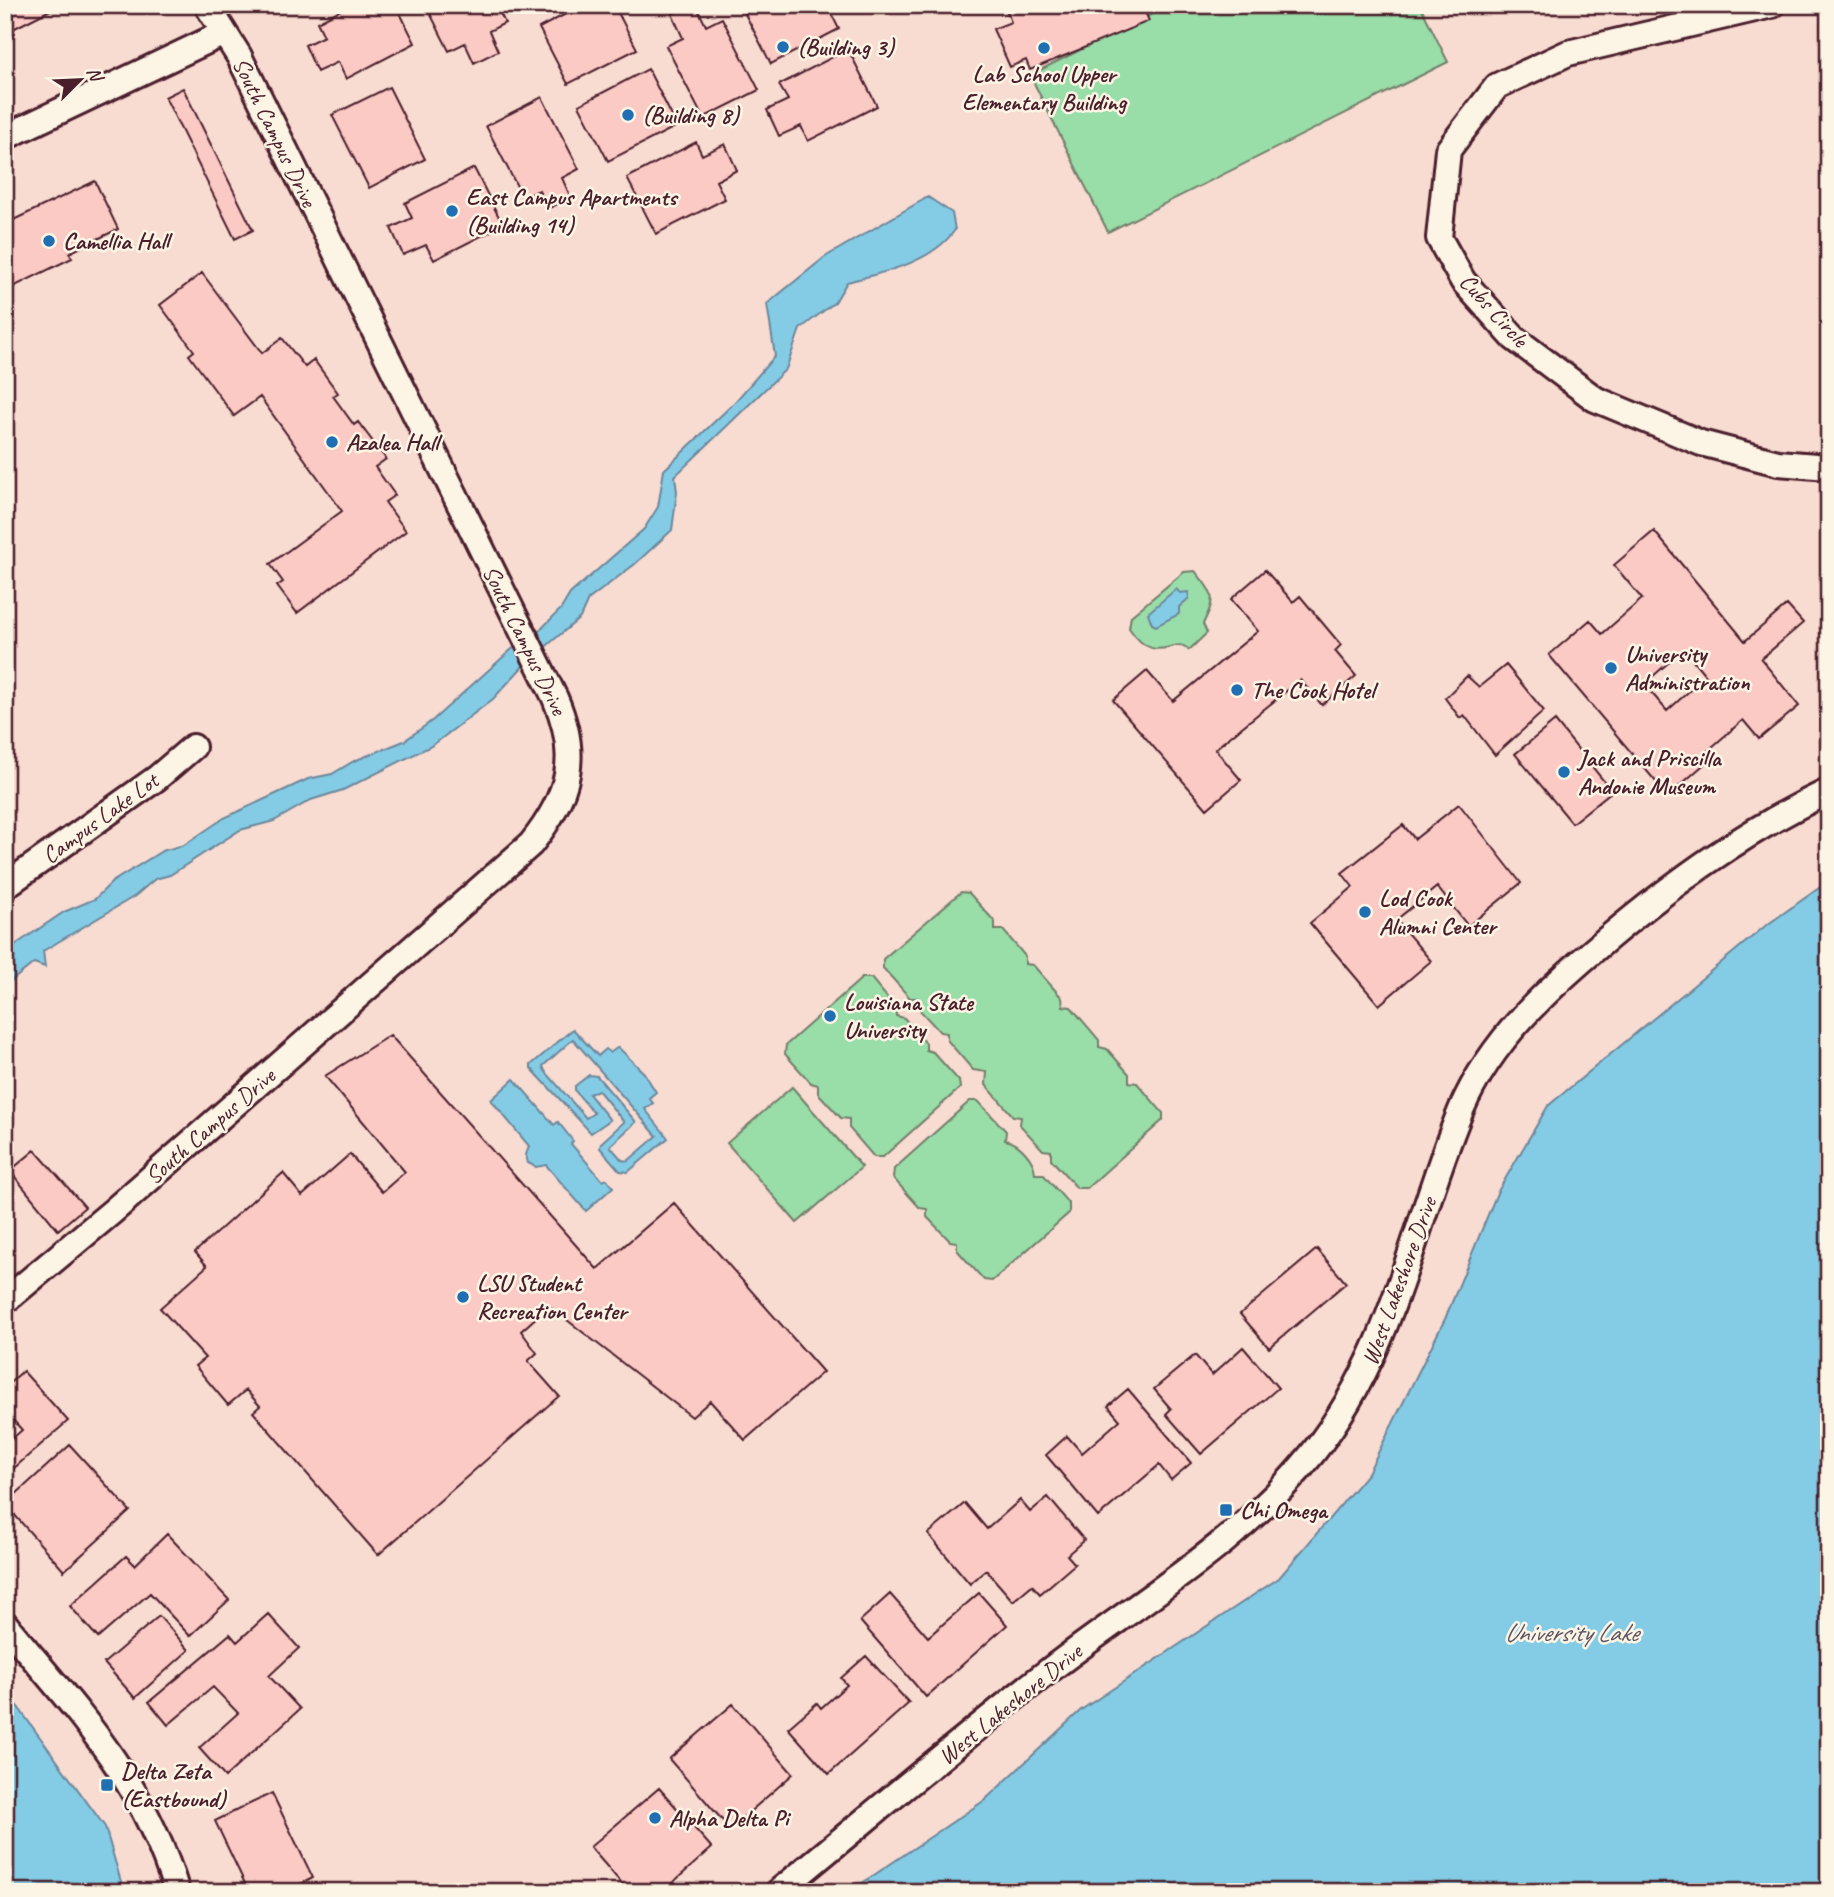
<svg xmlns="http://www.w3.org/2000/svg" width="1834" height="1897" font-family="Caveat,sans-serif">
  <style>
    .built { fill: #f8dbd1 }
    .green { fill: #99dda8; stroke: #727e6a; stroke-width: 2 }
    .water { fill: #84cce5; stroke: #6d879b; stroke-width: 2; fill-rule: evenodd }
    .building { fill: #fbcac5; stroke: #4a1f2b; stroke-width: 2; fill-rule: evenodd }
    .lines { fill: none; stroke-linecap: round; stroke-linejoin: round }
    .street-casing { stroke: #4a1f2b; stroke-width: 30 }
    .street { stroke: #fcf5e5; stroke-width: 24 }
    .poi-dot { fill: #1f6fb2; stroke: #fcf5e5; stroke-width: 2.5 }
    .labels { text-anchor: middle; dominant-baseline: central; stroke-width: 5; stroke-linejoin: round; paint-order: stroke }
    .poi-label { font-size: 24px; font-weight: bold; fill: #4a1f2b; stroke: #fcf5e5; text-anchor: start }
    .street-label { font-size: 24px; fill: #4a1f2b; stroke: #fcf5e5 }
    .water-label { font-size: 26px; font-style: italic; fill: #5b5363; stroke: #fcf5e5 }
  </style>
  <rect width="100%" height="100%" fill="#fce8db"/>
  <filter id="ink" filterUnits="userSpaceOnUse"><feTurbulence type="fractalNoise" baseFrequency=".0143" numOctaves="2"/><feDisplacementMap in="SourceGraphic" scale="14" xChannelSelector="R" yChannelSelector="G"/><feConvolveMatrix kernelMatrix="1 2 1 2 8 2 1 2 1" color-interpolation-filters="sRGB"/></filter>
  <g filter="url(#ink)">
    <path class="built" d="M 5,5 L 1829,5 L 1829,881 L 1764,927 L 1548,1106 L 1497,1193 L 1445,1319 L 1368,1473 L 1279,1578 L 1081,1710 L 985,1800 L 849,1892 L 124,1892 L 105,1827 L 5,1689 Z"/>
    <path class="green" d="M 1170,5 L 1420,5 L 1448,62 L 1108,232 L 1030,75 Z
      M 1195,571 C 1215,596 1216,597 1203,624 L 1207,633 L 1189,650 C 1174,633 1157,670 1129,628 L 1131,616 L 1184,572 Z
      M 961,892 L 969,893 L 995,922 L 995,930 L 1003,930 L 1025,956 L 1025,964 L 1033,965 L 1062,998 L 1063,1006 L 1071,1007 L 1099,1040 L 1099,1047 L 1107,1049 L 1129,1074 L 1129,1082 L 1137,1083 L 1163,1113 L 1163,1120 L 1087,1188 L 1077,1188 L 1051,1159 L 1051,1151 L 1043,1150 L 1020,1125 L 1021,1117 L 1013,1116 L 986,1085 L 987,1072 L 973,1070 L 947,1040 L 947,1033 L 940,1032 L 916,1006 L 917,998 L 910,998 L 883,968 L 883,959 Z
      M 862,978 L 871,978 L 896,1008 L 896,1016 L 904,1018 L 926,1043 L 926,1050 L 933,1052 L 959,1081 L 960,1088 L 883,1157 L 874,1157 L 849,1128 L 849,1119 L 841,1118 L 818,1093 L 818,1085 L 811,1083 L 785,1054 L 786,1045 Z
      M 792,1087 L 862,1167 L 797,1223 L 727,1143 Z
      M 970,1101 L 978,1101 L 1006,1131 L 1005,1140 C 1019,1142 1035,1160 1035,1174 L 1043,1174 L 1069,1204 L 1069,1213 L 992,1281 L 984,1280 L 957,1250 L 957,1242 L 950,1241 L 927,1217 L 927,1209 L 920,1208 L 893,1178 L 894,1169 Z"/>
    <path class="water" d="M 928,197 L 952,213 L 955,230 C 931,263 885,272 847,282 L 835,302 L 800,329 L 786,369 L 675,476 L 677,492 L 672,530 L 635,564 L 588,600 L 580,618 L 525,664 L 493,699 L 433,745 L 343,790 L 311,800 L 274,821 L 240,830 L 170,875 L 155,879 L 135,896 L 43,951 L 45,967 L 34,963 L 5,986 L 5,955 L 18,943 L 64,912 L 95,899 L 112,882 L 162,851 L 184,845 L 224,818 L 278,793 L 308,779 L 332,774 L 354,761 L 404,741 L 433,720 L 512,649 L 540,630 L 561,609 L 570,594 L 644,529 L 658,507 L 664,470 L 734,403 L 775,356 L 767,304 L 825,257 Z
      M 1176,589 L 1180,593 L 1188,592 L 1189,598 L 1179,607 L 1179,614 L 1156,626 L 1152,624 L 1148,613 Z
      M 1829,881 L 1829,1892 L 849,1892 L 985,1800 L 1081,1710 L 1279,1578 L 1368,1473 L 1445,1319 L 1497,1193 L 1548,1106 L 1764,927 Z
      M 573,1029 L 598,1056 L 606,1049 L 610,1053 L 618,1047 L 644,1073 L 656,1092 L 649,1098 L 653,1103 L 645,1109 L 668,1138 L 628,1172 L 620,1171 L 600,1148 L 601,1143 L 624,1122 L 598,1090 L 589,1094 L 610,1120 L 591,1133 L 531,1068 L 531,1065 ZM 573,1039 L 657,1136 L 628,1161 L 622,1160 L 610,1146 L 636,1122 L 597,1076 L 589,1075 L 575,1086 L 575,1091 L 594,1113 L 586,1118 L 545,1071 L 543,1066 Z
      M 514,1079 L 554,1125 L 558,1122 L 573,1141 L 571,1144 L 603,1181 L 607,1179 L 613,1187 L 586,1211 L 546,1165 L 536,1167 L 528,1163 L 526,1155 L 529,1146 L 491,1100 Z
      M 5,1689 L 105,1827 L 124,1892 L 5,1892 Z"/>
    <path class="building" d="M 5,5 L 60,5 L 5,33 Z
      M 350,5 L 396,5 L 415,43 L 346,79 L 338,62 L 317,72 L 305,45 L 324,36 L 317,22 Z
      M 426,5 L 496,5 L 505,23 L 489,31 L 498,51 L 474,63 L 465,43 L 449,51 Z
      M 583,5 L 614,5 L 637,49 L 568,84 L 539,28 Z
      M 691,5 L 696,5 L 706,26 L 722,18 L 759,90 L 703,118 L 666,46 L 683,38 L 672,14 Z
      M 747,5 L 827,5 L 839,29 L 771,64 L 742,8 Z
      M 1023,5 L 1142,5 L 1149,21 L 1030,70 L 1026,60 L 1010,67 L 993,29 L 1011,22 L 1007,12 Z
      M 848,49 L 877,106 L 808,141 L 801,126 L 779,136 L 767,110 L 788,100 L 779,85 Z
      M 648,69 L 677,126 L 608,161 L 579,105 Z
      M 389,87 L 425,159 L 369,188 L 332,115 Z
      M 183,88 L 253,230 L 235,239 L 165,97 Z
      M 542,97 L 579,169 L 562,178 L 571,198 L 547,209 L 539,190 L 523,198 L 486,126 Z
      M 696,142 L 702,155 L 725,144 L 737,170 L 716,181 L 725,199 L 656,234 L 627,178 Z
      M 474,168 L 503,225 L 434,260 L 426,245 L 403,255 L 391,228 L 412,218 L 405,203 Z
      M 95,181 L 118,229 L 69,253 L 72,258 L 5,291 L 5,224 Z
      M 202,273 L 262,353 L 282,338 L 305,367 L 314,360 L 338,393 L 333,396 L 354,425 L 358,422 L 386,459 L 375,467 L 395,495 L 385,502 L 406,531 L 297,613 L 277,586 L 283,582 L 270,564 L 342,511 L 260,397 L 234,416 L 189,355 L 194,351 L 160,305 Z
      M 1654,531 L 1745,641 L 1787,605 L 1803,623 L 1761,659 L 1799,706 L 1759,739 L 1743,720 L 1704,754 L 1709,760 L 1668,796 L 1549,655 L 1590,620 L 1602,634 L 1642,599 L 1614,565 ZM 1684,649 L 1706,676 L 1667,711 L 1644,684 Z
      M 1265,570 L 1293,602 L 1300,596 L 1341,645 L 1335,651 L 1356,676 L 1322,705 L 1300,680 L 1215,749 L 1241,780 L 1207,809 L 1113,700 L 1147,671 L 1173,701 L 1258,631 L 1231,599 Z
      M 1506,665 L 1544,711 L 1495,755 L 1464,715 L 1460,718 L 1445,698 L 1467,676 L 1479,687 Z
      M 1555,721 L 1612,791 L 1572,823 L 1515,754 Z
      M 1459,804 L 1521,883 L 1468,926 L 1437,887 L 1396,920 L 1431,961 L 1379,1005 L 1310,923 L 1353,887 L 1342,873 L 1403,825 L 1415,839 Z
      M 390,1035 L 597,1269 L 674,1203 L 823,1372 L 745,1440 L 710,1401 L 692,1417 L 549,1306 L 521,1331 L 537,1353 L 528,1361 L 559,1396 L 378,1555 L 253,1412 L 260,1406 L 246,1390 L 228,1405 L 195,1366 L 205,1358 L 160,1308 L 207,1266 L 195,1252 L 283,1173 L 302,1196 L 350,1154 L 382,1192 L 405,1172 L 325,1076 Z
      M 35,1150 L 85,1207 L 58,1230 L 10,1171 Z
      M 1317,1249 L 1346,1283 L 1269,1348 L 1240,1314 Z
      M 1243,1347 L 1278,1388 L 1201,1454 L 1166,1414 L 1171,1409 L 1154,1389 L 1195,1355 L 1212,1375 Z
      M 23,1371 L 68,1421 L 5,1476 L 5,1445 L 22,1430 L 5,1411 L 5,1387 Z
      M 1128,1389 L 1191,1463 L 1171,1480 L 1159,1465 L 1098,1517 L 1046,1455 L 1067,1436 L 1082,1453 L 1120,1420 L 1108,1406 Z
      M 70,1445 L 130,1511 L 64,1571 L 5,1504 Z
      M 1048,1497 L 1084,1540 L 1067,1555 L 1075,1564 L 1040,1594 L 1032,1585 L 1013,1601 L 986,1570 L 970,1584 L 928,1534 L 965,1503 L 987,1529 L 1020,1500 L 1030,1512 Z
      M 167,1534 L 229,1600 L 190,1636 L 150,1593 L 98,1638 L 70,1606 L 126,1556 L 135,1565 Z
      M 979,1593 L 1007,1625 L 926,1697 L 860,1621 L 890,1594 L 928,1637 Z
      M 268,1614 L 299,1648 L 269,1676 L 300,1709 L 225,1777 L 199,1748 L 238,1713 L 213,1687 L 168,1725 L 149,1702 L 230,1634 L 237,1642 Z
      M 159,1616 L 189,1650 L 135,1698 L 104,1663 Z
      M 866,1656 L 909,1703 L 829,1774 L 788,1728 L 817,1703 L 821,1708 L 847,1685 L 841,1678 Z
      M 733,1704 L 793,1774 L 730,1829 L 669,1759 Z
      M 659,1788 L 712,1848 L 662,1892 L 629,1892 L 590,1847 Z
      M 272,1793 L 313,1878 L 284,1892 L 249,1892 L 215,1821 Z"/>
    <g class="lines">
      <g class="street-casing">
        <path id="street" d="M 1772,5 L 1568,53 L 1497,86 L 1448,150 L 1439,238 L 1463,281 L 1514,338 L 1595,399 L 1701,443 L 1778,463 L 1829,467
          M 5,137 L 224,33
          M 5,886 L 157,778 L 193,747
          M 5,1301 L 113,1211 L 531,844 C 570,795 580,756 555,698 L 239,56 L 207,5
          M 5,1624 C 79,1714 142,1777 177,1892
          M 778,1892 C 867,1819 955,1744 1046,1673 C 1137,1602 1239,1545 1312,1454 C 1396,1348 1411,1230 1461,1110 C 1492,1038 1549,988 1607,939 C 1676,881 1748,829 1829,791"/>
      </g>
      <use href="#street" class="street"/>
    </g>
  </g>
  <g class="poi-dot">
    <circle cx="783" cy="47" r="7"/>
    <circle cx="1044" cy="48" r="7"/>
    <circle cx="628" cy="115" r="7"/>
    <circle cx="452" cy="211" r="7"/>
    <circle cx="49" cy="241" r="7"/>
    <circle cx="332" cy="442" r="7"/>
    <circle cx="1611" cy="668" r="7"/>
    <circle cx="1237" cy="690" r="7"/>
    <circle cx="1564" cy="772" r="7"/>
    <circle cx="1365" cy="912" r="7"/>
    <circle cx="830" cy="1016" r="7"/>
    <circle cx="463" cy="1297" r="7"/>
    <rect x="1219" y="1503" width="14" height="14" rx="3.5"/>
    <rect x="100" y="1778" width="14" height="14" rx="3.5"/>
    <circle cx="655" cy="1818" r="7"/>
  </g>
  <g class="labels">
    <g class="poi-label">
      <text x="797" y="47">(Building 3)</text>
      <text x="1044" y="74" text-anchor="middle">Lab School Upper<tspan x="1044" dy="28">Elementary Building</tspan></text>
      <text x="642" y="115">(Building 8)</text>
      <text x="466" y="197">East Campus Apartments<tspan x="466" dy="28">(Building 14)</tspan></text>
      <text x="63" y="241">Camellia Hall</text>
      <text x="346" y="442">Azalea Hall</text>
      <text x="1625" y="654">University<tspan x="1625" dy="28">Administration</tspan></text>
      <text x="1251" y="690">The Cook Hotel</text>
      <text x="1578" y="758">Jack and Priscilla<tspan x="1578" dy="28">Andonie Museum</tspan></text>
      <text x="1379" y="898">Lod Cook<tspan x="1379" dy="28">Alumni Center</tspan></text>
      <text x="844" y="1002">Louisiana State<tspan x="844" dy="28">University</tspan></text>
      <text x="477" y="1283">LSU Student<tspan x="477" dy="28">Recreation Center</tspan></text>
      <text x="1240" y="1510">Chi Omega</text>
      <text x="121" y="1771">Delta Zeta<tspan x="121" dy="28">(Eastbound)</tspan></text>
      <text x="669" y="1818">Alpha Delta Pi</text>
    </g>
    <g class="street-label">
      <text transform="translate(275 132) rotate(64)">South Campus Drive</text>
      <text transform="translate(1494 310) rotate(48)">Cubs Circle</text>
      <text transform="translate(525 640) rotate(64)">South Campus Drive</text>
      <text transform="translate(100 818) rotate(-36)">Campus Lake Lot</text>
      <text transform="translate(210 1126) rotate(-41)">South Campus Drive</text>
      <text transform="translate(1399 1281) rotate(-70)">West Lakeshore Drive</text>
      <text transform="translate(1010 1704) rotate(-39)">West Lakeshore Drive</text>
    </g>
    <g class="water-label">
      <text x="1571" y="1632">University Lake</text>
    </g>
  </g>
  <rect width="1834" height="1897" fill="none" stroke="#fcf5e5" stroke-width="28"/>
  <rect x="14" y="14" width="1806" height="1869" fill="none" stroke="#4a1f2b" stroke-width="2.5" filter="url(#ink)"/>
  <g transform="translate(80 80) rotate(66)" stroke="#fcf5e5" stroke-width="5" paint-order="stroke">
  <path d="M0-5L12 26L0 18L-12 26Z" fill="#4a1f2b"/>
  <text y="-10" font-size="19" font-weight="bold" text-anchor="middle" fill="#4a1f2b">N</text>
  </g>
</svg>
